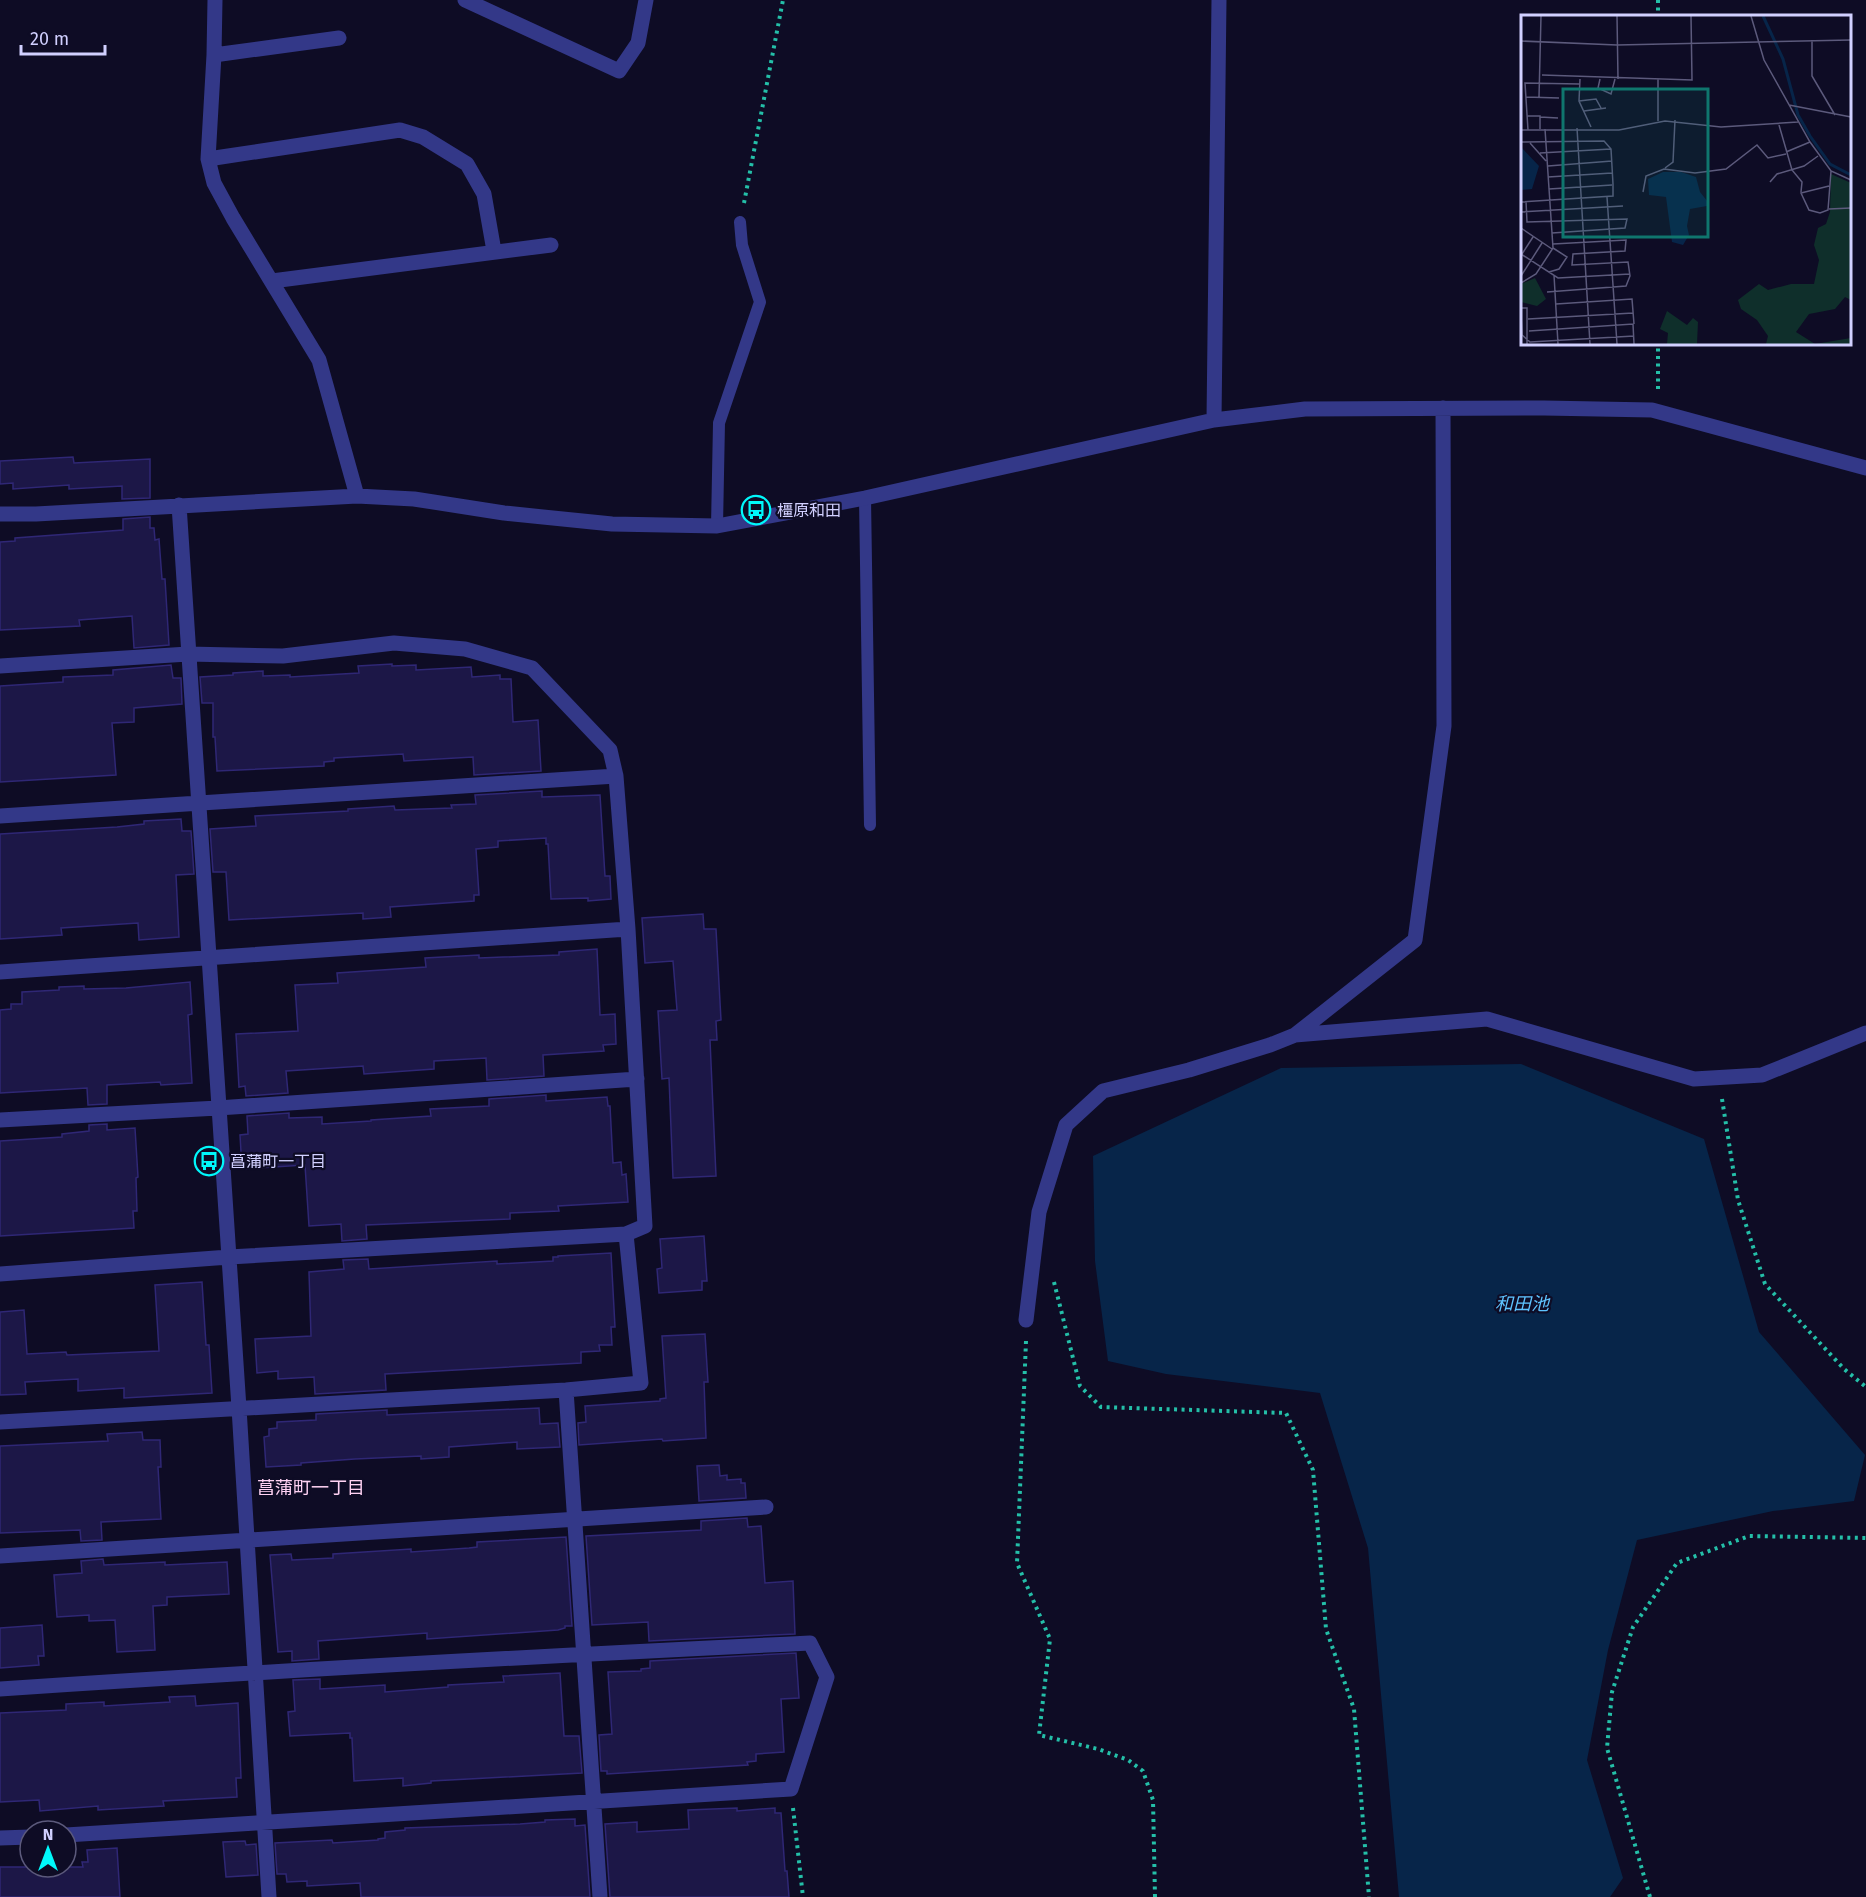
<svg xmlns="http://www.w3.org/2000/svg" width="1866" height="1897" font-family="'Fira Sans','Noto Sans JP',sans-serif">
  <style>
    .water { fill: #072549 }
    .building { fill: #1c1747; stroke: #2f2775; stroke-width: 1.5 }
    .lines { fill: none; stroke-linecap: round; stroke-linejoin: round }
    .path { stroke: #24bfa8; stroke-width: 4; stroke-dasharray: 3 4.5; stroke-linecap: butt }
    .lane { stroke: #333888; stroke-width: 12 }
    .street { stroke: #333888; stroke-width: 15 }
    .labels { text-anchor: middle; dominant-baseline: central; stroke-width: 4.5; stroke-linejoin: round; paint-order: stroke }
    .poi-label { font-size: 16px; fill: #d1d0ff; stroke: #0e0c25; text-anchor: start }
    .water-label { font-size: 18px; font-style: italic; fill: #5ec3ff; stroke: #0e0c25 }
    .neighbourhood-label { font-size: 18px; fill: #ffd2f3; stroke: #0e0c25 }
    .inset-river { fill: none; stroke: #072549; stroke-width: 3 }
    .inset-road { fill: none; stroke: #5c5a7c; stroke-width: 1.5 }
    .view { fill: #0f766e; fill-opacity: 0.15; stroke: #0f766e; stroke-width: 3 }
    .inset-edge { fill: none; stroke: #d1d0ff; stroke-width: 3 }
  </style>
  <rect width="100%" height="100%" fill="#0e0c25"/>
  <path class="water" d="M 1521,1064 L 1704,1139 L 1759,1332 L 1865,1455 L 1854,1501 L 1773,1511 L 1637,1540 L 1608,1650 L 1587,1760 L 1623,1878 L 1610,1897 L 1399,1897 L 1368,1548 L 1320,1393 L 1166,1374 L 1108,1361 L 1095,1261 L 1093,1156 L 1281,1068 Z"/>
  <path class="building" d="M 73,457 L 74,463 L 150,459 L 150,498 L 122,499 L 122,486 L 69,489 L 69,485 L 13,489 L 13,483 L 0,484 L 0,461 Z
    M 150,517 L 150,528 L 154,528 L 155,540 L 159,539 L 162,579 L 165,579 L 169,645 L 134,648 L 132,616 L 79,620 L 80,626 L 0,630 L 0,542 L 15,541 L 15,538 L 123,530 L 123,519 Z
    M 392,664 L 392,666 L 416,665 L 416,670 L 471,667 L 472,677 L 500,675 L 500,679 L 511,679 L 513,722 L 538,720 L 541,771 L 474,775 L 473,757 L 404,761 L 403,754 L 334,758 L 334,761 L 324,762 L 324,766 L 217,771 L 215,737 L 213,737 L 213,703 L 202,703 L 200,677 L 233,675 L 233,673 L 263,671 L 263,676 L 290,675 L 290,677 L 359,673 L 358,666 Z
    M 171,665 L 173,678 L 181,678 L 182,704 L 134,708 L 134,722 L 112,723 L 116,775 L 0,782 L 0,686 L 63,682 L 63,677 L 113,675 L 113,670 Z
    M 542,791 L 542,797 L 600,795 L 605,876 L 610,876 L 611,899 L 588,901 L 588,898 L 551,899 L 548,844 L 546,844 L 546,838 L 498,841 L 498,847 L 476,849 L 479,895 L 474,895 L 474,901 L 390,907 L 391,917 L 363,919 L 363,913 L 229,920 L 226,872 L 213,872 L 210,829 L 256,826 L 255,816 L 348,811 L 348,809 L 394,806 L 395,810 L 452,808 L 451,805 L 476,804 L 475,795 Z
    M 181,819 L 182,831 L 191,831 L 194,874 L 176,875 L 179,937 L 139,940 L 138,923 L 61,928 L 62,935 L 0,939 L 0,834 L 117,827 L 144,824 L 144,821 Z
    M 703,914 L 704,929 L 716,929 L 721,1020 L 716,1021 L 717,1040 L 710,1040 L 716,1176 L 673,1178 L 669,1078 L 662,1079 L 658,1011 L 677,1010 L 673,961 L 645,963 L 642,918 Z
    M 597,949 L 600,1015 L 615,1014 L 616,1044 L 603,1045 L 604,1051 L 543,1055 L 544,1076 L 487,1080 L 486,1058 L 434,1061 L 434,1069 L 364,1074 L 363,1066 L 286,1071 L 288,1093 L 246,1096 L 245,1086 L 239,1087 L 236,1034 L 298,1031 L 295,985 L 338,983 L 337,973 L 426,967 L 425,958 L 479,955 L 479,958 L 559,955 L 559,952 Z
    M 190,982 L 192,1014 L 188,1015 L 192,1083 L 161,1085 L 160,1082 L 107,1085 L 107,1104 L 88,1105 L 87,1088 L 0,1093 L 0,1010 L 11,1009 L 11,1004 L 22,1004 L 22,992 L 59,990 L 59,987 L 84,986 L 84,989 L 126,988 Z
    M 546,1095 L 546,1101 L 607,1097 L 608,1106 L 610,1106 L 613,1163 L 621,1162 L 622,1175 L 626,1174 L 628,1202 L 558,1206 L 559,1211 L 510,1213 L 510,1219 L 366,1225 L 367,1239 L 342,1241 L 341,1224 L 309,1226 L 305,1165 L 242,1169 L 240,1135 L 248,1134 L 247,1116 L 289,1113 L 289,1118 L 322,1117 L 322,1124 L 371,1121 L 371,1120 L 431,1116 L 430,1109 L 489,1106 L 489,1099 Z
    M 107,1124 L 107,1130 L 135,1128 L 138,1177 L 136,1178 L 137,1211 L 133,1211 L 134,1228 L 0,1236 L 0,1141 L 62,1137 L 62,1134 L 89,1131 L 89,1125 Z
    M 704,1236 L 707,1281 L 702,1281 L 702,1290 L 659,1293 L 657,1269 L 662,1268 L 660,1239 Z
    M 611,1253 L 615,1327 L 611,1327 L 612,1345 L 599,1345 L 600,1351 L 581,1352 L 581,1363 L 385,1374 L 386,1390 L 315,1394 L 314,1377 L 278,1379 L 278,1371 L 257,1373 L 255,1339 L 311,1336 L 309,1272 L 344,1269 L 343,1260 L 368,1259 L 369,1269 L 497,1261 L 497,1264 L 553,1261 L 553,1257 L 558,1257 L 558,1256 Z
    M 202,1282 L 206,1345 L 209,1345 L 212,1393 L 124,1398 L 124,1388 L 78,1391 L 78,1379 L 25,1382 L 26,1394 L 0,1395 L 0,1312 L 24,1310 L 27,1354 L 66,1352 L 67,1355 L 159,1351 L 155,1285 Z
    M 705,1334 L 708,1382 L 704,1382 L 706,1438 L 663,1441 L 662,1439 L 579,1445 L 578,1423 L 586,1422 L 585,1406 L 660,1401 L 660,1399 L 666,1398 L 662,1336 Z
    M 539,1408 L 540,1424 L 558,1423 L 560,1447 L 517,1449 L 517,1442 L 449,1447 L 449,1457 L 421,1459 L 421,1456 L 355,1459 L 301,1463 L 301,1465 L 266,1467 L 264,1437 L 269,1436 L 269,1429 L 277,1428 L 277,1422 L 316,1420 L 316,1414 L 387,1410 L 387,1415 Z
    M 142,1432 L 143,1440 L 160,1440 L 161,1467 L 158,1467 L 161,1519 L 101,1522 L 102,1540 L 81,1541 L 80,1530 L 0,1533 L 0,1446 L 108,1441 L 107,1434 Z
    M 719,1465 L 720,1476 L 727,1475 L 727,1480 L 741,1479 L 741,1483 L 745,1483 L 746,1498 L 699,1501 L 697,1466 Z
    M 747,1518 L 748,1527 L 761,1526 L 765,1583 L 793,1581 L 795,1634 L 649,1641 L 648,1622 L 592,1625 L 586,1536 L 701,1530 L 701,1521 Z
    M 566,1537 L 572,1626 L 565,1626 L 565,1628 L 558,1630 L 427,1639 L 427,1633 L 318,1641 L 319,1659 L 292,1661 L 292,1651 L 278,1652 L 270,1555 L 291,1554 L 292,1560 L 333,1558 L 333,1554 L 411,1549 L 411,1552 L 469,1548 L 477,1547 L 477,1542 Z
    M 103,1559 L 104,1565 L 165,1562 L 165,1565 L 227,1562 L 229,1594 L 167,1597 L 167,1605 L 153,1606 L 155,1650 L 117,1652 L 115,1620 L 89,1621 L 89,1615 L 57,1617 L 54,1575 L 82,1573 L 81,1561 Z
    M 42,1625 L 44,1656 L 38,1656 L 39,1665 L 0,1668 L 0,1628 Z
    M 796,1653 L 799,1698 L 781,1699 L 784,1752 L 756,1754 L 756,1761 L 747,1762 L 748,1765 L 607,1774 L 607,1771 L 601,1771 L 599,1735 L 612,1734 L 608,1672 L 641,1671 L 641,1669 L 650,1668 L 650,1661 Z
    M 560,1673 L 564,1736 L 579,1736 L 582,1773 L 431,1781 L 431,1783 L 403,1786 L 403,1778 L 354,1781 L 352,1738 L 350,1738 L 350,1733 L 290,1736 L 288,1712 L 295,1711 L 293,1680 L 320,1679 L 320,1689 L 385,1685 L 385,1692 L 448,1687 L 448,1685 L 504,1682 L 503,1676 Z
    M 195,1696 L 196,1706 L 238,1703 L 241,1778 L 236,1778 L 237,1797 L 163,1801 L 164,1806 L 98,1810 L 98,1806 L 40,1811 L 39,1800 L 0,1802 L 0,1713 L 66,1710 L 66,1704 L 104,1702 L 104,1706 L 170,1702 L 169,1697 Z
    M 737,1808 L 737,1811 L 775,1808 L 775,1813 L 781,1813 L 785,1871 L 787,1871 L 789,1897 L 610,1897 L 605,1824 L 637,1822 L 637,1832 L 689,1829 L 688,1810 Z
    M 575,1819 L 575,1826 L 585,1825 L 590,1897 L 361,1897 L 360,1883 L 307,1886 L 307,1881 L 287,1882 L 286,1874 L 277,1874 L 275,1843 L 332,1840 L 333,1843 L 378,1840 L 378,1839 L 385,1838 L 385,1832 L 405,1830 L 405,1828 L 520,1824 L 545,1822 L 545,1820 Z
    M 245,1841 L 246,1845 L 256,1844 L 258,1875 L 226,1877 L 223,1842 Z
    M 117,1848 L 120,1897 L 0,1897 L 0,1867 L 83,1867 L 82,1862 L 88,1862 L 87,1850 Z"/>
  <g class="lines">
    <path class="path" d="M 1658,0 L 1658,16
      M 744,203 L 783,0
      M 1658,389 L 1658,344
      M 1722,1099 L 1738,1200 L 1765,1284 L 1844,1369 L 1866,1387
      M 1054,1282 L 1080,1386 L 1101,1407 L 1286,1413 L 1313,1470 L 1326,1629 L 1354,1709 L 1369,1897
      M 1026,1341 L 1017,1563 L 1050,1639 L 1039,1735 L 1098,1749 L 1128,1760 L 1143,1771 L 1153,1800 L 1155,1897
      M 793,1808 L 803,1897
      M 1650,1897 L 1607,1748 L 1612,1692 L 1633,1627 L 1677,1563 L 1749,1536 L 1866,1538"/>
    <path class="lane" d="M 865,498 L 870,825
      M 717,526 L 719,423 L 760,302 L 742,245 L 740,222"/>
    <path class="street" d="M 215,0 L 214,55 L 208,159 L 214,183 L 233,218 L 319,360 L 357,496
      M 465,0 L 619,71 L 638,43 L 646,0
      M 214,55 L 339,38
      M 208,159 L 400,130 L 423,137 L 467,164 L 484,194 L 494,251
      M 272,281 L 551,245
      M 1214,420 L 1219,0
      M 179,505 L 239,1408 L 269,1897
      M 0,514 L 36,514 L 357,496 L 414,499 L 504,513 L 612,524 L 717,526 L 865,498 L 1214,420 L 1305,409 L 1544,408 L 1652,410 L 1866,468
      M 0,666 L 188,654 L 283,656 L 394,643 L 465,649 L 532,668 L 610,750 L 616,776 L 628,929 L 645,1226 L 626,1234 L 641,1383 L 566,1390 L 0,1422
      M 0,816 L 616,776
      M 0,972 L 628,929
      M 1295,1035 L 1487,1019 L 1694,1079 L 1762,1075 L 1866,1033
      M 0,1120 L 218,1108 L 637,1079
      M 0,1274 L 229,1257 L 626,1234
      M 1026,1320 L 1039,1212 L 1066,1125 L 1103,1091 L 1189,1070 L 1270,1045 L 1295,1035 L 1415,940 L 1444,726 L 1443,408
      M 566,1390 L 600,1897
      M 0,1556 L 766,1507
      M 0,1689 C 270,1671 540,1656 810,1643 L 827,1677 L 791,1789 L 66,1835
      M 0,1838 L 30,1837"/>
  </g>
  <defs>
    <g id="bus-ring" transform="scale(1.5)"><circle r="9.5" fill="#0e0c25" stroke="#00f8fb" stroke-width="1.5"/><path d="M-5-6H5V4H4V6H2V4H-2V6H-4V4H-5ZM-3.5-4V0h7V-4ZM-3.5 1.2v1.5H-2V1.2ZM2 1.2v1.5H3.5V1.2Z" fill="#00f8fb"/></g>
  </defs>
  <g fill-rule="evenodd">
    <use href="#bus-ring" x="756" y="510"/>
    <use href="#bus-ring" x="209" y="1161"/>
  </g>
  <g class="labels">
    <g class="poi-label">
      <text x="777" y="510">橿原和田</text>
      <text x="230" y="1161">菖蒲町一丁目</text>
    </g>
    <g class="water-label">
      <text x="1522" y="1304">和田池</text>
    </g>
    <g class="neighbourhood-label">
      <text x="311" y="1488">菖蒲町一丁目</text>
    </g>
  </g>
  <g transform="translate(1521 15)">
    <rect width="330" height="330" fill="#0e0c25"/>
    <path d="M 310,159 L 330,168 L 330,285 L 324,282 L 314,294 L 288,299 L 275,317 L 294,329 L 330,323 L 330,329 L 245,329 L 247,321 L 236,305 L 220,294 L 217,285 L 238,269 L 247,275 L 270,269 L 293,269 L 298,245 L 293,230 L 297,213 L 305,209 L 309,197 ZM 14,263 L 25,284 L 16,291 L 0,287 L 0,269 ZM 146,296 L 166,310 L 172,303 L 177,307 L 176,329 L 146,329 L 147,318 L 139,314 Z" fill="#0f2f2b"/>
    <path d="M 0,132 L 18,151 L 11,174 L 0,175 ZM 142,157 L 160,157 L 175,162 L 179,177 L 187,187 L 186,191 L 169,194 L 166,211 L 168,220 L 162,230 L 151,227 L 145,182 L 128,180 L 127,164 Z" fill="#072549"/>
    <path class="inset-river" d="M 242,1 L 262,44 L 277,100 L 289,121 L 309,149 L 330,160"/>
    <path class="inset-road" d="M 96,1 L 97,64M 230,1 L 243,45 L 289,127 L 310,156 L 330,165M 291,25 L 291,61 L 314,100M 0,26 L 96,30 L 330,25M 21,60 L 171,65 L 170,1M 59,64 L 58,86 L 70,112M 79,64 L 77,73 L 90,79 L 94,64M 5,82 L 38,83M 18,82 L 20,1M 58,86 L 75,84 L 80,93M 268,90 L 330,102M 63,96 L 85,93M 6,101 L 19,101 L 19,114M 19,102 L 37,103M 137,106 L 137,64M 258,110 L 271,155 L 281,167 L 280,177M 56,113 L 69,329M 0,115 L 98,115 L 144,106 L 200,112 L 277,107M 7,115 L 4,68 L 59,69M 0,127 L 83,126 L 90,134 L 92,169 L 92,181 L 0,187M 9,128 L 25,146M 265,137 L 289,127M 19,138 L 90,134M 27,151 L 91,146M 144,153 L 152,147 L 154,105M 27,162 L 91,158M 249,167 L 256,159 L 283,151 L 297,141M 308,171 L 280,178 L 288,195 L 299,198 L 307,195 L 310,156M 28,174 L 91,170M 122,177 L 125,161 L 143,154 L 174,158 L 205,154 L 236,130 L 247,143 L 265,139M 86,182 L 96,329M 5,186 L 6,207 L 106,204 L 104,213 L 31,218M 308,194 L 330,193M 0,197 L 102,191M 0,213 L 31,234M 0,239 L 37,263 L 109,259M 1,239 L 12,222M 28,257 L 38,254 L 46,242 L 32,233M 33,260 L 37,329M 0,261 L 21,228M 0,268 L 15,259 L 32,233 L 24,114M 26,277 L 105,271 L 109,261 L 107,247 L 51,250 L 52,239 L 104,236 L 105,225 L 32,229M 35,289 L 111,284 L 113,309M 0,293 L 6,293 L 6,329M 0,300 L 1,320M 7,304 L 112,298M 8,316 L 112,309 L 113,329M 0,319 L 9,327 L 113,321"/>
    <path class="view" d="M 42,74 L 187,74 L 187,222 L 42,222 Z"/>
    <rect width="330" height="330" class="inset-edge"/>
  </g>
  <g transform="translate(48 1849)"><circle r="28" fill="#0e0c25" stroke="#5c5a7c" stroke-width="1.5"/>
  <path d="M0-4.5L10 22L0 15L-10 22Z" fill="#00f8fb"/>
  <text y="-9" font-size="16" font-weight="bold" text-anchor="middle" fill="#d1d0ff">N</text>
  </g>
  <path d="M21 45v9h84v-9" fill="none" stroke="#d1d0ff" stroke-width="3"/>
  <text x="30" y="45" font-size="18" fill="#d1d0ff" stroke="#0e0c25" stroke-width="4.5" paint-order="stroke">20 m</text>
</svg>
